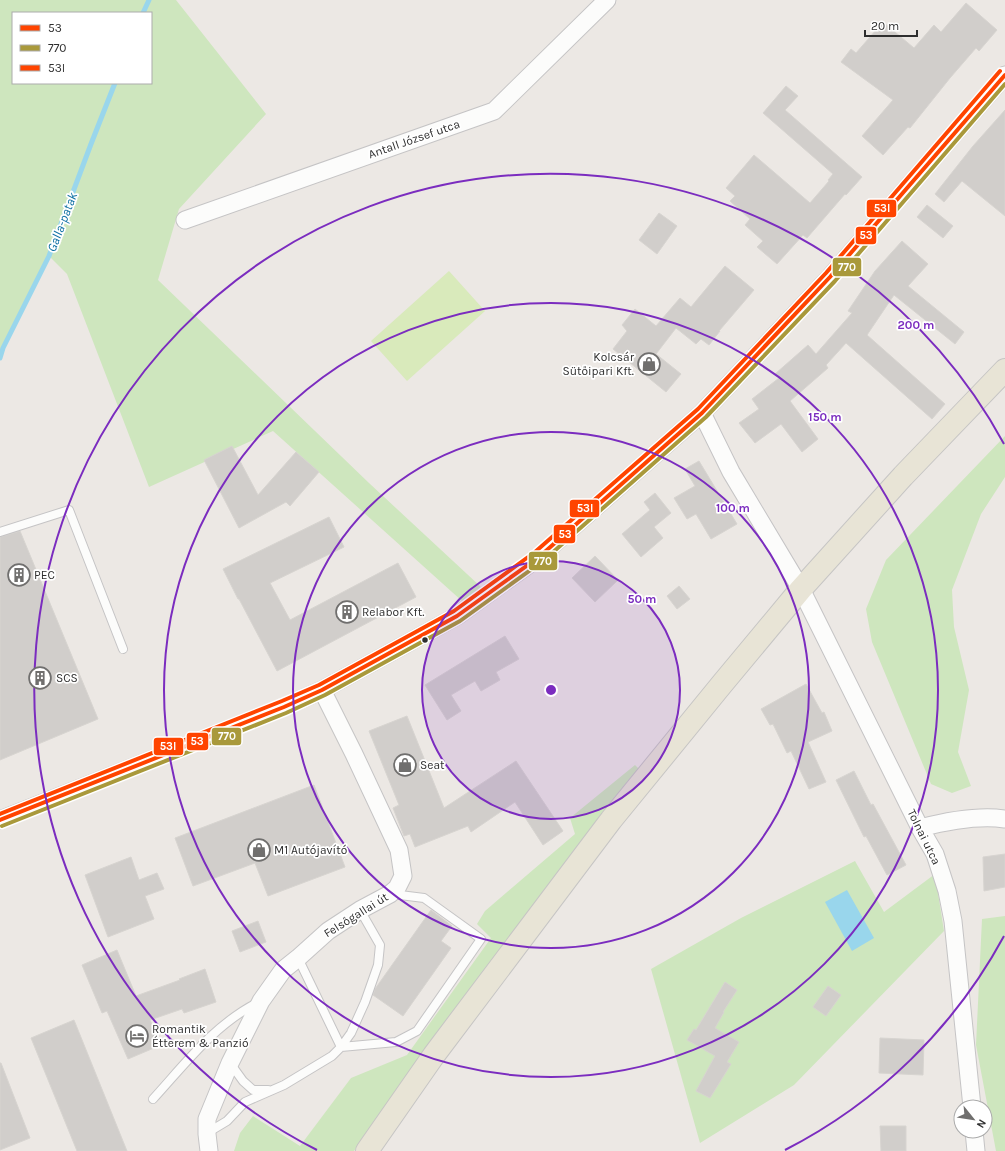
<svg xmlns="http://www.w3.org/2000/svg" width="1005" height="1151" font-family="Karla,sans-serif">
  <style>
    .green { fill: #cee6be; fill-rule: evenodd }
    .pitch { fill: #d9eabb }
    .water { fill: #99d6ec }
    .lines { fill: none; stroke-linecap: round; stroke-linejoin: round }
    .stream { stroke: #99d6ec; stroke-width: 5 }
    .building { fill: #d1cecb; stroke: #d7d4d0 }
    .service-casing { stroke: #c5c4c5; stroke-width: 10 }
    .minor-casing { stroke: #c5c4c5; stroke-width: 19 }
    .primary-casing { stroke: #c6c5c4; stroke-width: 24 }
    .service { stroke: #fcfcfb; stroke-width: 8 }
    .minor { stroke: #fcfcfb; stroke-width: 17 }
    .primary { stroke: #e8e4d6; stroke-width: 22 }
    .bus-1-casing { stroke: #fff; stroke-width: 7 }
    .bus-2-casing { stroke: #fff; stroke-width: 7 }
    .bus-3-casing { stroke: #fff; stroke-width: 7 }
    .bus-1 { stroke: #f40; stroke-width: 4 }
    .bus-2 { stroke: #a9993b; stroke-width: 4 }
    .bus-3 { stroke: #f40; stroke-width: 4 }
    .ring { fill: none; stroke: #7b2cbf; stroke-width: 2 }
    .bus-dot { fill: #2e2e2e; stroke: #fff; stroke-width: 1.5 }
    .labels { text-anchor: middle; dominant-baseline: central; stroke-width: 3.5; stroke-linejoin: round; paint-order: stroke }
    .street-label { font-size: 12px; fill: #2e2e2e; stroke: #fff }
    .poi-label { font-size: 12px; fill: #2e2e2e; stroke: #fff; text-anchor: start }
    .water-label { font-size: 13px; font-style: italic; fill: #0d6fa3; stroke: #fff }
    .centre { fill: #7b2cbf; stroke: #fff; stroke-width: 2 }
    .ring-label { font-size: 12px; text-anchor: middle; font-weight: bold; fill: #7b2cbf; stroke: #fff; stroke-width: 3.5; stroke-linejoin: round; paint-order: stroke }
    .line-badge { stroke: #fff; stroke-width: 1.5 }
    .badge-label { font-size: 11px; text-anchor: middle; font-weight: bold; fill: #fff }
  </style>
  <rect width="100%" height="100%" fill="#ece8e4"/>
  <path class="green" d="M 0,0 L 176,0 L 266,114 L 179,209 L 158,280 L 369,483 L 481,587 L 462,601 L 273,431 L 149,487 L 67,274 L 49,256 L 3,348 L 0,358 ZM 13,13 L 151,13 L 151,83 L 13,83 Z
    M 1005,436 L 1005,477 L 981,514 L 952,590 L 954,627 L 969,690 L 958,752 L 971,786 L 952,793 L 931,784 L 872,642 L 866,609 L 886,560 Z
    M 635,765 L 643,773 L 354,1151 L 234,1151 L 240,1133 L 253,1116 L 300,1146 L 351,1078 L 407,1055 L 491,938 L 477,924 L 485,911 L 575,834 L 570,818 Z
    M 855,861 L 884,912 L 935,874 L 944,931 L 794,1085 L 700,1143 L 651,969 L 741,918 Z
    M 1005,916 L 1005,1151 L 996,1151 L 976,1045 L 982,919 Z"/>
  <path class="pitch" d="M 449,271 L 485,311 L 407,381 L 371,341 Z"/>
  <path class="water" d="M 847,890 L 874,938 L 852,951 L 825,902 Z"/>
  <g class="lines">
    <path class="stream" d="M 143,13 L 149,0
      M 0,358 L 3,348 L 49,256 L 91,144 L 115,83"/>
  </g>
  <path class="building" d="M 966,3 L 997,30 L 979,51 L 976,48 L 950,78 L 910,128 L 908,127 L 883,155 L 862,136 L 893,100 L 841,62 L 851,49 L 856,53 L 883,22 L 914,48 L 934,25 L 941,32 Z
    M 786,86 L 798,96 L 785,110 L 862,177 L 846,195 L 845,194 L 807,238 L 803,235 L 777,264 L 757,247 L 763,241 L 745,225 L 750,219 L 730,201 L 735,196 L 726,188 L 754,155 L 810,203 L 829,181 L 828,180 L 833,174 L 763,113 Z
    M 1005,110 L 1005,216 L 962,181 L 944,202 L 935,194 L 973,146 Z
    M 927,205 L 953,226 L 943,238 L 917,217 Z
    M 659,213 L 677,226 L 657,254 L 639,240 Z
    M 902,241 L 928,264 L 908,286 L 964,332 L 955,344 L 894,295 L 867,335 L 945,404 L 932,419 L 846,343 L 826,365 L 828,368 L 790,401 L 818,439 L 802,452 L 781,424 L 755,443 L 739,423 L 759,409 L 752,399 L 779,378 L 775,374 L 808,345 L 816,354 L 852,313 L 848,311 L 875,271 Z
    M 725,266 L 754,290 L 719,331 L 720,331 L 709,345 L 701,339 L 696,344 L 676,328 L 656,354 L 681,374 L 666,392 L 613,349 L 627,331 L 622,325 L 635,309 L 656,326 L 680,298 L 691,307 Z
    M 232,446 L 258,495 L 296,452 L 319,472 L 290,506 L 286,502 L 239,528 L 204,460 Z
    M 699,461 L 737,524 L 711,539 L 696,514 L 687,519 L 674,498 L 695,486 L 685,469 Z
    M 655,493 L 671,513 L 654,527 L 663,538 L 641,557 L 622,534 L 650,510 L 644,502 Z
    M 329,517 L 344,547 L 270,583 L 290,620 L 398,563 L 416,597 L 277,671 L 239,599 L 238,599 L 223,569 Z
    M 20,531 L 98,719 L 0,760 L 0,537 Z
    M 595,556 L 618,580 L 595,602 L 572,578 Z
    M 679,586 L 690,599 L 677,609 L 667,596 Z
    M 505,636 L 519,659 L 496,672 L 500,680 L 481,691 L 475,681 L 451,695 L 461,711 L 447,720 L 425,685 Z
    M 806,684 L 822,713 L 824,712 L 832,731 L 808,742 L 826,782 L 809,789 L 791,751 L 787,753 L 773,724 L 770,725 L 761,709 Z
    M 407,716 L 444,808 L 516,761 L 563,831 L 543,845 L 515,802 L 471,832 L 468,826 L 415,847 L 410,834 L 404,836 L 393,808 L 399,805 L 369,731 Z
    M 854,771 L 871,805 L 873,804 L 906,865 L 887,875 L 866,836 L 864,837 L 836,780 Z
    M 314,785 L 345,867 L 268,896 L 255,863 L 193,886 L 175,838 Z
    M 1005,854 L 1005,887 L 984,891 L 983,857 Z
    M 131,857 L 139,880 L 157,873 L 164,889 L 145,896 L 154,919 L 108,937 L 85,875 Z
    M 431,910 L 452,926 L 441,941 L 451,948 L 403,1016 L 373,995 L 375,989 Z
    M 258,921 L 266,942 L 240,952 L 232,931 Z
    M 117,950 L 136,996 L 180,980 L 179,979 L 205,969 L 216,1002 L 184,1013 L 182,1009 L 150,1020 L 161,1045 L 128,1059 L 107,1011 L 102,1013 L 82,965 Z
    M 725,982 L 737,990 L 723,1012 L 724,1012 L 715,1028 L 739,1042 L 727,1062 L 731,1064 L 710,1098 L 696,1091 L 715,1056 L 687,1040 L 694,1029 L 696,1030 Z
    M 828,986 L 841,995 L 826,1016 L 813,1007 Z
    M 74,1020 L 127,1151 L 77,1151 L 31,1038 Z
    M 880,1038 L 924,1040 L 923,1075 L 879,1073 Z
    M 0,1063 L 1,1063 L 30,1138 L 0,1150 Z
    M 880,1126 L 906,1126 L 906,1151 L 881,1151 Z"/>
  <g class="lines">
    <g class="service-casing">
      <path id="service" d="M 0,532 L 69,510 L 123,649
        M 298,958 L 341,1047 L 396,1042 L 417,1031 L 481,939 L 424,898 L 392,894
        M 230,1063 L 243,1081 L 253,1090 L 268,1090
        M 153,1099 C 185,1064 214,1025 257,1003
        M 207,1133 L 227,1121 L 245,1102 L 284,1085 L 332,1056 L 341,1047 L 351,1033 L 365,1002 L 378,965 L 380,945 L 360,910"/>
    </g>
    <g class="minor-casing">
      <path id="minor" d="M 185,220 L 494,111 L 607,0
        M 702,413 L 731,472 L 801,589 L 920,828 L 935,854 L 947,891 L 953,921 L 972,1107
        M 0,820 L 284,707 L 322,690 L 457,616 L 539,557 L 702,413 L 830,277 L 1005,75
        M 920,828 C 947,821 978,815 1005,819
        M 974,1131 L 976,1151
        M 209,1151 L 207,1134 L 207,1119 L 230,1063 L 261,1001 L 283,970 L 298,958 L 328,931 L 360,910 L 390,894 L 397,888 L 403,876 L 399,850 L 354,754 L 322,690"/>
    </g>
    <g class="primary-casing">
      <path id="primary" d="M 367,1151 L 434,1055 L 611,820 L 722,684 L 801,589 L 903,476 L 1005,370"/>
    </g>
    <use href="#service" class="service"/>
    <use href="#minor" class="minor"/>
    <use href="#primary" class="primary"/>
    <g class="bus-1-casing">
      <path id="bus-1" d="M 0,820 L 284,707 L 322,690 L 457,616 L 539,557 L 702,413 L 830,277 L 1005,75"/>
    </g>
    <g class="bus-2-casing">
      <path id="bus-2" d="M 2,826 L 286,713 L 325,695 L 460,621 L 543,561 L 706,417 L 835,281 L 1005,84"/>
    </g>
    <g class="bus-3-casing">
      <path id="bus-3" d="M 0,814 L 282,701 L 319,685 L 454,611 L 535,552 L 698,409 L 826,273 L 1000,71"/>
    </g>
    <use href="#bus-1" class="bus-1"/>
    <use href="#bus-2" class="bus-2"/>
    <use href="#bus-3" class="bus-3"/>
  </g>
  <circle cx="551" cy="690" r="129" fill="#7b2cbf" fill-opacity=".12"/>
  <g class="ring">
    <circle cx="551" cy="690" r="129"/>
    <circle cx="551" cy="690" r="258"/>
    <circle cx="551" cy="690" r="387"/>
    <path d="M1004 936A516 516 0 0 1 785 1150M317 1150A516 516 0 1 1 1004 444"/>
  </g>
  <defs>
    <g id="shop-ring" transform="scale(1.15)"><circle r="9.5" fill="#fff" stroke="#706f6e" stroke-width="1.5"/><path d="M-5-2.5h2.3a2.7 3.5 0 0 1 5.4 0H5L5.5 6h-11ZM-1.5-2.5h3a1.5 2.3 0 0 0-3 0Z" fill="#706f6e"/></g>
    <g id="building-ring" transform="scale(1.15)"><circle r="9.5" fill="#fff" stroke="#706f6e" stroke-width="1.5"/><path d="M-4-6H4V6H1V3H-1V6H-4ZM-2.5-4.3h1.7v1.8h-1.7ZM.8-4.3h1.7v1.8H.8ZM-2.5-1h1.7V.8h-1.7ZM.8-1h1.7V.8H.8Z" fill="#706f6e"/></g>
    <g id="hotel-ring" transform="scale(1.15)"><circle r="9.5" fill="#fff" stroke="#706f6e" stroke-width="1.5"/><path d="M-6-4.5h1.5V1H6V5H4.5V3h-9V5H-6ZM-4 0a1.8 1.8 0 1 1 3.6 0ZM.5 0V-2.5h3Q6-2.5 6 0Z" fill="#706f6e"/></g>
  </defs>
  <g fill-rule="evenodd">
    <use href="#shop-ring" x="649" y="364"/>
    <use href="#building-ring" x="19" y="575"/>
    <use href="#building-ring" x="347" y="612"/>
    <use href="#building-ring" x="40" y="678"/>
    <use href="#shop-ring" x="405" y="765"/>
    <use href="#shop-ring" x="259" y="850"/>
    <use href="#hotel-ring" x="137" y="1036"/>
  </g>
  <circle class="bus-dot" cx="425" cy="640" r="3.5"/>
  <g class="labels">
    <g class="street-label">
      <text transform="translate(414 139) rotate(-19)">Antall József utca</text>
      <text transform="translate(924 837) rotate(64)">Tolnai utca</text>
      <text transform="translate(356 915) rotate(-32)">Felsőgallai út</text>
    </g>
    <g class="poi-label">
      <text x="634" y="357" text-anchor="end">Kolcsár<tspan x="634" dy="14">Sütőipari Kft.</tspan></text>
      <text x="34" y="575">PEC</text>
      <text x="362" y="612">Relabor Kft.</text>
      <text x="56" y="678">SCS</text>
      <text x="420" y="765">Seat</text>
      <text x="274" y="850">M1 Autójavító</text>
      <text x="152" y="1029">Romantik<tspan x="152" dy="14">Étterem &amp; Panzió</tspan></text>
    </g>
    <g class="water-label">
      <text transform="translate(62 222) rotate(-69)">Galla-patak</text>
    </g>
  </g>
  <circle cx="551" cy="690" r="6" class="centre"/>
  <g class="ring-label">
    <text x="916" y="329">200 m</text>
    <text x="825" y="421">150 m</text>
    <text x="733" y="512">100 m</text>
    <text x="642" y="603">50 m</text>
  </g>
  <g class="line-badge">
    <rect x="866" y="199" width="31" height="19" rx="4" fill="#f40"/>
    <rect x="855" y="226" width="22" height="19" rx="4" fill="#f40"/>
    <rect x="832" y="257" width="30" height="20" rx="4" fill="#a9993b"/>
    <rect x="569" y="499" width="31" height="19" rx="4" fill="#f40"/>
    <rect x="553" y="524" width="23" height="20" rx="4" fill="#f40"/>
    <rect x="528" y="551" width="30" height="20" rx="4" fill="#a9993b"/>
    <rect x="211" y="727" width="31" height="19" rx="4" fill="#a9993b"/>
    <rect x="186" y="732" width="23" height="19" rx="4" fill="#f40"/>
    <rect x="153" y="737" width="31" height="19" rx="4" fill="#f40"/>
  </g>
  <g class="badge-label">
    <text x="882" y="212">53I</text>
    <text x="866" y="239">53</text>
    <text x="847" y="271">770</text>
    <text x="585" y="512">53I</text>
    <text x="565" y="538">53</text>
    <text x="543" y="565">770</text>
    <text x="227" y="740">770</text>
    <text x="197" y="745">53</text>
    <text x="168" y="750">53I</text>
  </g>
  <rect x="12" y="12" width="140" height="72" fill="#ffffff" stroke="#ababab"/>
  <rect x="20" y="25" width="20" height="6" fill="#ff4400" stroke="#ababab"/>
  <text x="48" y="32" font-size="12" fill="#2e2e2e">53</text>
  <rect x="20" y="45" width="20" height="6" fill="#a9993b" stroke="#ababab"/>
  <text x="48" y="52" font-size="12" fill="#2e2e2e">770</text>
  <rect x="20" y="65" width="20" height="6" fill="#ff4400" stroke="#ababab"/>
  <text x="48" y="72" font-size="12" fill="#2e2e2e">53I</text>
  <g transform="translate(973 1119) rotate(120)"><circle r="19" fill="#ffffff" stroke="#ababab"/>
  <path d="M0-3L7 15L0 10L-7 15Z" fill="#706f6e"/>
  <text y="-6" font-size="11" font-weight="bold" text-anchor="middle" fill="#2e2e2e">N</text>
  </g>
  <path d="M865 30v6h52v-6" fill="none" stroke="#2e2e2e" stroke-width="2"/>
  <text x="871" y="30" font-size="12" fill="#2e2e2e" stroke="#ffffff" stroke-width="3" paint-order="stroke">20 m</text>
</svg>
